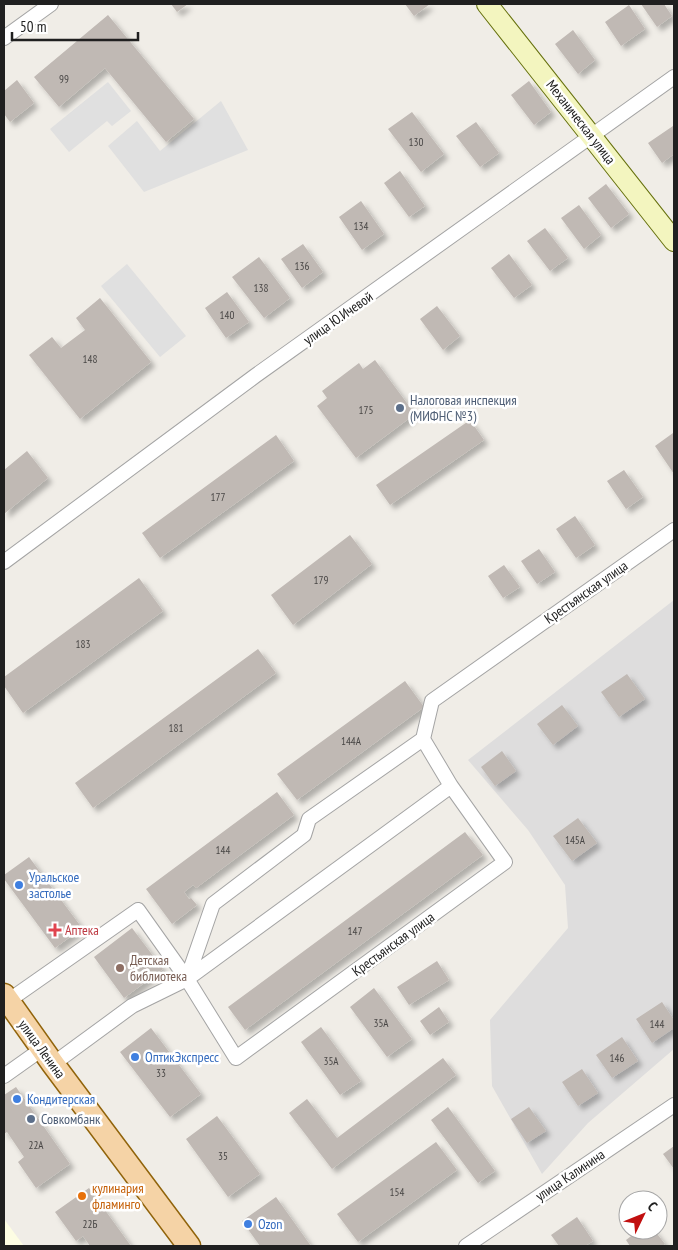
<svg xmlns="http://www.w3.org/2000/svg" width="678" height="1250" font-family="'PT Sans Narrow',sans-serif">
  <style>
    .residential { fill: #dedddd }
    .education { fill: #fdfde3 }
    .parking { fill: #e0e0e0 }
    .building { fill: #c0b9b4; filter: url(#shadow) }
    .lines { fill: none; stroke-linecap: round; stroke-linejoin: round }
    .street-casing { stroke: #a4a4a4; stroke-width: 16 }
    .secondary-casing { stroke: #66710d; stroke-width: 22 }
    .primary-casing { stroke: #91640b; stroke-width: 25 }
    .street { stroke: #fff; stroke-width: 14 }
    .secondary { stroke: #f3f5bf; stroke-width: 20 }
    .primary { stroke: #f5d3a6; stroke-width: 22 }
    .service-dot { fill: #5c6f8a; stroke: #fff; stroke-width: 2 }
    .shop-dot { fill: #3f7fe0; stroke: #fff; stroke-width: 2 }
    .health-dot { fill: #e0444e; stroke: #fff; stroke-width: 2 }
    .education-dot { fill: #8d6e63; stroke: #fff; stroke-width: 2 }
    .food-dot { fill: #e8710a; stroke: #fff; stroke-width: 2 }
    .labels { text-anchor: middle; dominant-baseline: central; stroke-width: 5; stroke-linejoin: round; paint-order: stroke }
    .number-label { font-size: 11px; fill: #484645 }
    .street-label { font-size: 14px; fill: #202020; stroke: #fff }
    .service-label { font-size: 14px; fill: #4e5e75; stroke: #fff; text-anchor: start }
    .shop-label { font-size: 14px; fill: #366cbe; stroke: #fff; text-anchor: start }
    .health-label { font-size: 14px; fill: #be3a42; stroke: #fff; text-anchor: start }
    .education-label { font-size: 14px; fill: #785e54; stroke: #fff; text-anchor: start }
    .food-label { font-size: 14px; fill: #c56008; stroke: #fff; text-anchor: start }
  </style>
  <defs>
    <filter id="shadow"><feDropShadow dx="4.5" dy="4.5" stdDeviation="2.5" flood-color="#0004"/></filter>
  </defs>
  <rect width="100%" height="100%" fill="#f0ede7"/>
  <path class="residential" d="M 674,600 L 674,1049 L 588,1123 L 542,1174 L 492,1086 L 490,1020 L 568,928 L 565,885 L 528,830 L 468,760 Z"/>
  <path class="education" d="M 4,1219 L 24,1246 L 4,1246 Z"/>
  <path class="parking" d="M 108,82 L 131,111 L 112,126 L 107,121 L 69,152 L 50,129 Z
    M 221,101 L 248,150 L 144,192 L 108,146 L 137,121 L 160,151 Z
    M 127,264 L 186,336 L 160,357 L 101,286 Z"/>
  <path class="building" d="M 171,4 L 188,4 L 177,12 Z
    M 405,4 L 430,4 L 414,16 Z
    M 641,4 L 664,4 L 672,16 L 657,27 Z
    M 629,5 L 645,29 L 621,46 L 605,22 Z
    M 108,15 L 194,119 L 166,142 L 105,68 L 59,107 L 34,77 Z
    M 573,30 L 595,60 L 578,74 L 555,44 Z
    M 17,80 L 34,103 L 10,122 L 4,114 L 4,91 Z
    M 529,81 L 551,112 L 534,125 L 511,95 Z
    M 412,112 L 444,154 L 421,172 L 388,129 Z
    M 476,122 L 499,153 L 480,167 L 456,136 Z
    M 673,126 L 674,154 L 662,163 L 648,143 Z
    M 400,171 L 425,206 L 409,217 L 384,183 Z
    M 606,184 L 629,214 L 611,228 L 588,198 Z
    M 361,201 L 384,234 L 362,250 L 339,217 Z
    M 579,205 L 601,235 L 584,249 L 561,218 Z
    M 545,228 L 568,258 L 550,271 L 527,241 Z
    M 303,244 L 323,272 L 302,288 L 281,259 Z
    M 509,254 L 532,285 L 514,298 L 491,268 Z
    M 259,257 L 290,298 L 264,318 L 232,277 Z
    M 227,292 L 249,322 L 226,338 L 205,308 Z
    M 100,298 L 151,362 L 80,419 L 29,355 L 52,337 L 61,348 L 85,330 L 76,318 Z
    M 437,306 L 460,336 L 443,350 L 420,319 Z
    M 375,360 L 415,414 L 356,458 L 317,406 L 327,398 L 322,391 L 359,363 L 363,369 Z
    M 470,420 L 484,440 L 390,505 L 376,485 Z
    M 673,433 L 674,435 L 674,474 L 655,446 Z
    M 276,435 L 294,461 L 160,558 L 142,533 Z
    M 27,451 L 48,478 L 4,514 L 4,470 Z
    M 624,470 L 643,497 L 626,509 L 607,481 Z
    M 575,516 L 595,545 L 576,558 L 556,529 Z
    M 350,535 L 372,564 L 293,625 L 271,595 Z
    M 539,549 L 555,572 L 537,584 L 521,561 Z
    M 504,565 L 520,587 L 503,598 L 488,576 Z
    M 139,578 L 163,611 L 23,713 L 4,686 L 4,677 Z
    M 258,649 L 276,673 L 93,808 L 75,783 Z
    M 627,674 L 645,699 L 619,717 L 601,692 Z
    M 405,681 L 424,707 L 297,800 L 277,774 Z
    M 562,705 L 578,726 L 553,745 L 537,724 Z
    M 502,751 L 516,771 L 495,786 L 481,767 Z
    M 277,792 L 294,815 L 196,888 L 193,885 L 184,892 L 189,899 L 191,898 L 197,905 L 172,924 L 146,889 Z
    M 578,818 L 597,843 L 572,861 L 553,836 Z
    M 465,832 L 483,855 L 245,1030 L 228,1007 Z
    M 29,857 L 82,928 L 55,948 L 4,879 L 4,875 Z
    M 132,928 L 163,969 L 124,998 L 94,957 Z
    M 437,961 L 449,980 L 409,1005 L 397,987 Z
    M 374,988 L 412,1039 L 387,1057 L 350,1007 Z
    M 662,1002 L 674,1020 L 674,1028 L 652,1043 L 636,1019 Z
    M 439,1007 L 449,1022 L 430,1035 L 420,1021 Z
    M 321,1027 L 361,1081 L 340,1095 L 301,1042 Z
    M 151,1028 L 201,1094 L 170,1117 L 120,1052 Z
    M 622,1037 L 638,1061 L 612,1078 L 596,1055 Z
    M 443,1058 L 456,1075 L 332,1169 L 289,1113 L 307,1099 L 337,1138 Z
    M 582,1069 L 598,1093 L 578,1106 L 562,1082 Z
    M 16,1087 L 70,1164 L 36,1188 L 18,1162 L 24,1157 L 7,1132 L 4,1134 L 4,1095 Z
    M 448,1107 L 495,1171 L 478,1183 L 431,1120 Z
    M 529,1107 L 546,1131 L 527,1143 L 511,1119 Z
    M 217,1116 L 260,1174 L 228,1197 L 186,1139 Z
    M 436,1142 L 457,1170 L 358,1242 L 337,1214 Z
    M 674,1146 L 674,1169 L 663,1154 Z
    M 89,1188 L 131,1246 L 90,1246 L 83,1236 L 76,1241 L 55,1212 Z
    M 276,1197 L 311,1246 L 260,1246 L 242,1221 Z
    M 577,1217 L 593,1241 L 585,1246 L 559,1246 L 551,1235 Z
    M 639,1230 L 654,1230 L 665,1244 L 662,1246 L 630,1246 L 626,1240 Z"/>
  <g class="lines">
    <g class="street-casing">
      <path id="street" d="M 4,38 L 51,4
        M 4,562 L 255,376 L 674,77
        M 187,979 L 451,786
        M 8,1001 L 138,910 L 187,979 L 213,904 L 304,835 L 309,819 L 423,739 L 432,701 L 674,530
        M 53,1064 L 132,1006 L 187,979 L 236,1058 L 505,862 L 451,786 L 423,739
        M 4,1076 L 42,1049
        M 466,1246 L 674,1105"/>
    </g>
    <g class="secondary-casing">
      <path id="secondary" d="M 487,4 L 674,241"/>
    </g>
    <g class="primary-casing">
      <path id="primary" d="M 4,995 L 53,1064 L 189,1246"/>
    </g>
    <use href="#street" class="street"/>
    <use href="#secondary" class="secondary"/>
    <use href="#primary" class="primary"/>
  </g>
  <g class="service-dot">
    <circle cx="400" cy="408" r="5"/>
    <circle cx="31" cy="1119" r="5"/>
  </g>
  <g class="shop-dot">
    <circle cx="19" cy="885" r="5"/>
    <circle cx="135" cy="1057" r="5"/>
    <circle cx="17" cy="1099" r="5"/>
    <circle cx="248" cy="1224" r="5"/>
  </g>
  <path class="health-dot" d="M52.5 922.5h5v5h5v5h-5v5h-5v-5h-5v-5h5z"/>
  <circle class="education-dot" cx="120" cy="968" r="5"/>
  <circle class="food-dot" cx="82" cy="1196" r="5"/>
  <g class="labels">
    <g class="number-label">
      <text x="64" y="79">99</text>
      <text x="416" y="142">130</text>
      <text x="361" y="226">134</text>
      <text x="302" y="266">136</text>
      <text x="261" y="288">138</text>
      <text x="227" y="315">140</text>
      <text x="90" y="359">148</text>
      <text x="366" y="410">175</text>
      <text x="218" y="497">177</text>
      <text x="321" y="580">179</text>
      <text x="83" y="644">183</text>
      <text x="176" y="728">181</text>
      <text x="351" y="741">144А</text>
      <text x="575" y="840">145А</text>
      <text x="223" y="850">144</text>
      <text x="355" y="931">147</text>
      <text x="381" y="1023">35А</text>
      <text x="657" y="1024">144</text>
      <text x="617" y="1058">146</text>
      <text x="331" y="1061">35А</text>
      <text x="161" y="1073">33</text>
      <text x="36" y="1145">22А</text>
      <text x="223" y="1156">35</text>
      <text x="397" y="1192">154</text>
      <text x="90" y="1224">22Б</text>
    </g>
    <g class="street-label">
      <text transform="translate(581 122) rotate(52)">Механическая улица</text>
      <text transform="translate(338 318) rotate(-35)">улица Ю.Ичевой</text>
      <text transform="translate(586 592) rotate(-35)">Крестьянская улица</text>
      <text transform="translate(393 944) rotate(-36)">Крестьянская улица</text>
      <text transform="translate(42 1049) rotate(54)">улица Ленина</text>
      <text transform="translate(570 1175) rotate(-34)">улица Калинина</text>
    </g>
    <g class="service-label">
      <text x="410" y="400">Налоговая инспекция<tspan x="410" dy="16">(МИФНС №3)</tspan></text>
      <text x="41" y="1119">Совкомбанк</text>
    </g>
    <g class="shop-label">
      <text x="29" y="877">Уральское<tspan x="29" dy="16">застолье</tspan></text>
      <text x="145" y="1057">ОптикЭкспресс</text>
      <text x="27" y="1099">Кондитерская</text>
      <text x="258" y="1224">Ozon</text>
    </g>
    <g class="health-label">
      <text x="65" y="930">Аптека</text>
    </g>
    <g class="education-label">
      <text x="130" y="960">Детская<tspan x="130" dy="16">библиотека</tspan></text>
    </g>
    <g class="food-label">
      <text x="92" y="1188">кулинария<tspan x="92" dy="16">фламинго</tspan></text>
    </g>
  </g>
  <rect width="678" height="1250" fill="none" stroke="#202020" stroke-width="10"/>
  <g transform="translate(643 1215) rotate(47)"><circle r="24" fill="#ffffff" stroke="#a6a6a6"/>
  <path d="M0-4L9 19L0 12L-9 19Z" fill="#c10f0f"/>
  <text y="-8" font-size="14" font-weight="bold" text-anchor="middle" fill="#202020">С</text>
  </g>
  <path d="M12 32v8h126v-8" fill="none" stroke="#202020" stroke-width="2.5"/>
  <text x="20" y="32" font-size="15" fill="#202020" stroke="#ffffff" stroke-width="4" paint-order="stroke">50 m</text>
</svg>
